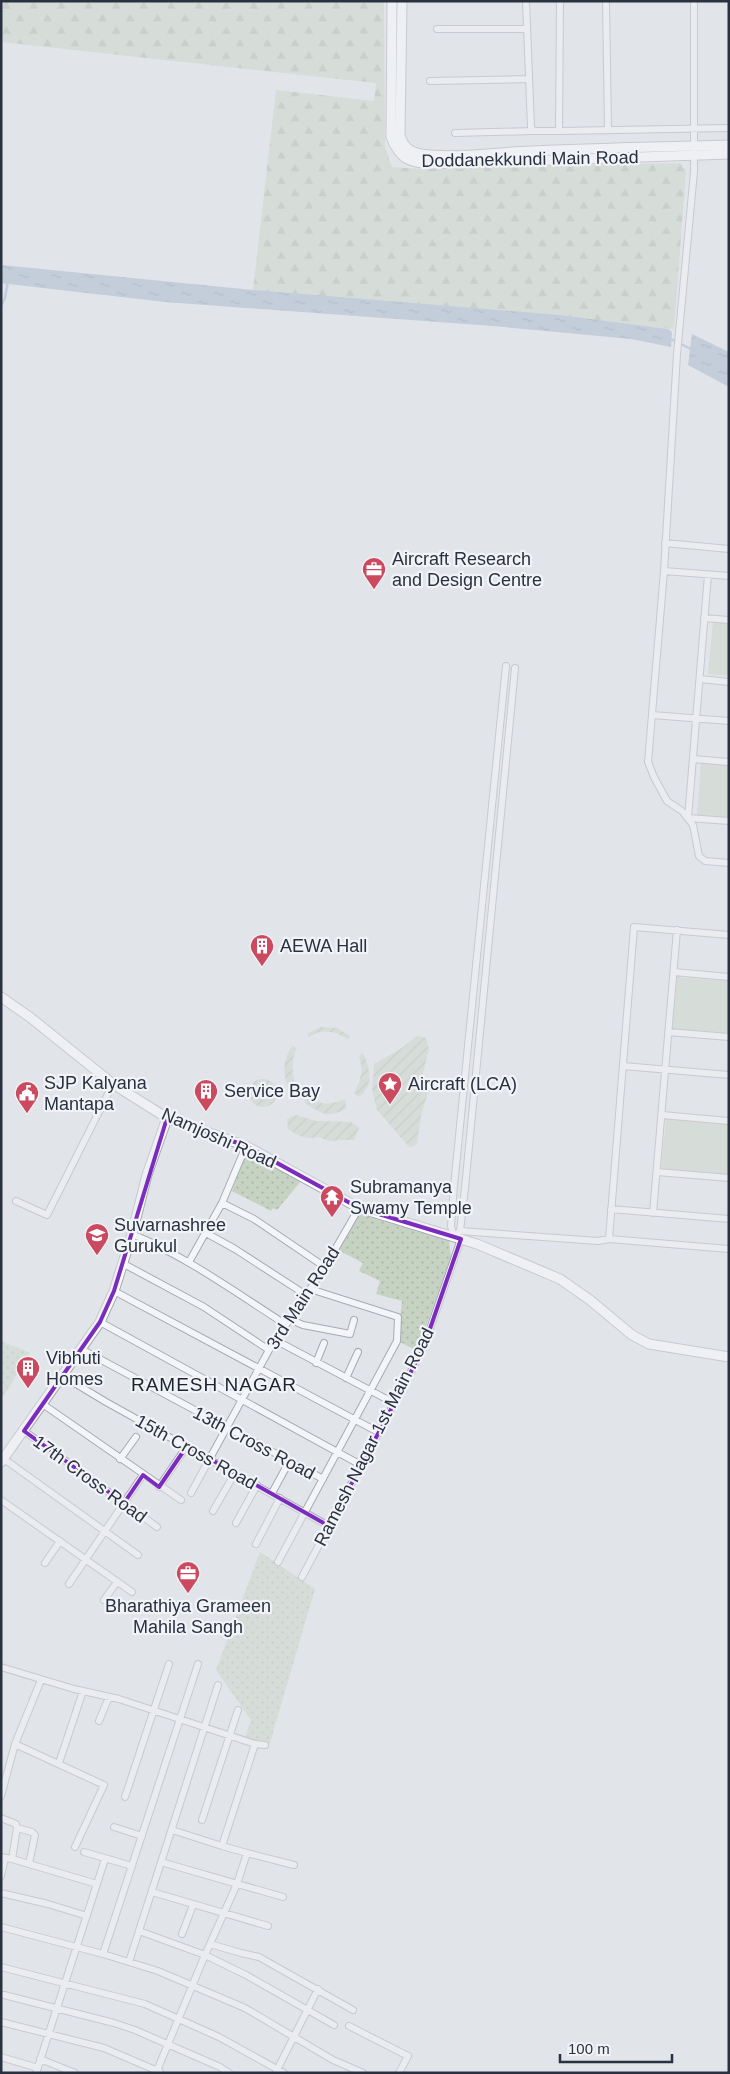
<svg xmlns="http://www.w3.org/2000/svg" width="730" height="2074" font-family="Arial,sans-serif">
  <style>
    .grass { fill: url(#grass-dots) }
    .forest { fill: url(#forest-firs) }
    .park { fill: #c7d3c2 }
    .garden { fill: url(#garden-furrows) }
    .water { fill: url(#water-ripples) }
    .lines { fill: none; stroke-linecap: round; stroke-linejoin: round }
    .stream { stroke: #9db3c8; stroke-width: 2.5 }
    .street-casing { stroke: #a6abb3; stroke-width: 8 }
    .secondary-casing { stroke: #a6abb3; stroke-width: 11 }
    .street { stroke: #f4f5f8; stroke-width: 6 }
    .secondary { stroke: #fff; stroke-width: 9 }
    .marked { fill: none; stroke: #7b2cbf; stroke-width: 4; stroke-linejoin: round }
    .labels { text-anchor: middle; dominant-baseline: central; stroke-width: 4.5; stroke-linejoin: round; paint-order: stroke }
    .street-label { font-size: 18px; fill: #2a3241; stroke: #f1f3f7 }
    .poi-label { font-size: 18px; fill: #2a3241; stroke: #f1f3f7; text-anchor: start }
    .neighbourhood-label { font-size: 19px; letter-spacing: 1px; fill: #1c2431; stroke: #f1f3f7 }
  </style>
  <defs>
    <pattern id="grass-dots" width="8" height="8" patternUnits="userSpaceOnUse" patternTransform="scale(1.25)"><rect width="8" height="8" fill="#c7d3c2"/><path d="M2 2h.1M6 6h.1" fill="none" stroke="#abb6a8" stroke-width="1.8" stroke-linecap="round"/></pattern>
    <pattern id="forest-firs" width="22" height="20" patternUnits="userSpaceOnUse" patternTransform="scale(1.25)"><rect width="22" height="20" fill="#c7d3c2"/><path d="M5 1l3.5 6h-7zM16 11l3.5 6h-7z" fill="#abb6a8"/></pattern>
    <pattern id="garden-furrows" width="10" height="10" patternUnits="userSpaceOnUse" patternTransform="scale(1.25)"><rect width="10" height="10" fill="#c7d3c2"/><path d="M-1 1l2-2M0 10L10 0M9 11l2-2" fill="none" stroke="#abb6a8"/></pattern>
    <pattern id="water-ripples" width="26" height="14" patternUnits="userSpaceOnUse" patternTransform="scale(1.25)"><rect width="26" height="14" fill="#9db3c8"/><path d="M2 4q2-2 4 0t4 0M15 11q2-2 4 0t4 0" fill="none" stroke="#8092a4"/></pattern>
  </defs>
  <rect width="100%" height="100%" fill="#e1e4e9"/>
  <path class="grass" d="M 247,1150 L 301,1181 L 277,1210 L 273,1208 L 271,1211 L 232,1191 Z
    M 359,1214 L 449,1241 L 451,1257 L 417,1351 L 398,1341 L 402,1301 L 376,1294 L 380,1281 L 359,1271 L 363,1263 L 340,1251 L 338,1244 Z
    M 1,1341 L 30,1353 L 1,1400 Z
    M 260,1552 L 315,1589 L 269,1746 L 245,1737 L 251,1720 L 216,1670 Z"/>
  <path class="forest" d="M 1,1 L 384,1 L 385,147 L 392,167 L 421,169 L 680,163 L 686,171 L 674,329 L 253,290 L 276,90 L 374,101 L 376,83 L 1,42 Z"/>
  <path class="park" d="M 713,622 L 729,624 L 729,676 L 708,674 Z
    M 701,763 L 729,765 L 729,817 L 697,815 Z
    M 677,977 L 729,981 L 729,1033 L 672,1029 Z
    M 666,1118 L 729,1123 L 729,1176 L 661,1170 Z"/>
  <path class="garden" d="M 321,1027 L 337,1028 L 350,1036 L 348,1039 C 335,1031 322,1028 309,1037 L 307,1034 Z
    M 417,1036 L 426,1038 L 429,1049 L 420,1086 L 428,1092 L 421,1116 L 417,1144 L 410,1148 L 377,1110 L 372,1090 L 374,1064 L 399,1050 Z
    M 293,1046 L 297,1048 C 290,1061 292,1075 297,1089 L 293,1092 C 281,1083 282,1056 293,1046 Z
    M 362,1053 C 371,1065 374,1090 358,1097 L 354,1093 C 361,1080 364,1069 359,1056 Z
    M249 1093a14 14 0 1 1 28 0a14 14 0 1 1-28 0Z
    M 307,1095 C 319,1105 330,1106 345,1099 L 346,1109 C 324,1119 322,1113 305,1103 L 304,1096 Z
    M 296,1115 L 317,1121 L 351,1122 L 359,1128 L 354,1140 C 341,1139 331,1144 319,1137 C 307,1140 298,1136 288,1129 L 287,1119 Z"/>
  <path class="water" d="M 1,265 L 253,290 L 559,315 L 668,329 L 672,332 L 671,347 L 631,339 L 493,326 L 165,302 L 17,285 L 1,283 Z
    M 692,334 L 729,352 L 729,387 L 688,365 Z"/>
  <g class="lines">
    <path class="stream" d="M 1,306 L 5,298 L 8,281
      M 669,338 L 693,350"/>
    <g class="street-casing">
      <path id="street" d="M 526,1 L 531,127 L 533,131 L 559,131
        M 560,1 L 559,131 L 729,128
        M 606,1 L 608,130
        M 694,1 L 694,172 L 677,354 L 664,571 L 648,762 L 654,777 L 667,801 L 682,811 L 693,825 L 699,856 L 705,861 L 729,863
        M 437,29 L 527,29
        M 430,81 L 529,79
        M 455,133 L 533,131
        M 665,543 L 729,549
        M 664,571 L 729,576
        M 708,575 L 688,818 L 729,821
        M 704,618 L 729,620
        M 700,679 L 729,682
        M 652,715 L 729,721
        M 693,759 L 729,762
        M 674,972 L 729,977
        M 668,1032 L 729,1037
        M 623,1066 L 729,1075
        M 662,1115 L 729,1121
        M 657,1172 L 729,1178
        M 16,1201 L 47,1215 L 113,1084
        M 222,1203 L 254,1219 L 325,1267
        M 611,1209 L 729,1219
        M 653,1213 L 677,930
        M 460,1231 L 598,1241 L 609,1239 L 729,1249
        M 206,1233 L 235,1249 L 306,1295
        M 132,1234 C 187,1257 235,1292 285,1324
        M 454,1237 L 451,1226 L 454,1186 L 506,666
        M 454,1237 L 460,1231 L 465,1188 L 515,668
        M 609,1239 L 634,927 L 729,935
        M 189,1262 L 222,1203 L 246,1146
        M 122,1263 L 204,1307 L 269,1350
        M 114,1291 L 378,1432
        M 289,1319 L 303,1325 L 350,1334 L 354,1320
        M 100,1322 L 361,1465
        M 275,1340 L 394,1403
        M 81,1349 L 323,1479
        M 316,1363 L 324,1343
        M 63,1376 L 106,1402 L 329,1526
        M 346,1378 L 358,1352
        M 44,1405 L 181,1500
        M 24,1431 L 157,1527
        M 4,1459 L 138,1555
        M 120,1459 L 136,1437
        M 159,1487 L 187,1446
        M 191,1493 L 269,1350 L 325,1267 L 359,1208
        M 272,1493 L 289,1462
        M 1,1500 L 132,1592
        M 213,1511 L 235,1473
        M 236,1523 L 257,1485
        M 256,1544 L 280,1498
        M 278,1562 L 397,1341 L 398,1317 L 310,1289
        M 45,1563 L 60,1541
        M 302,1577 L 423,1349 L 461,1239
        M 69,1584 L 143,1475
        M 104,1600 L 117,1582
        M 1,1667 L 74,1689 L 119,1699 L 255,1744 L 265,1745
        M 99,1721 L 109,1697
        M 15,1744 L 104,1785 L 75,1847
        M 59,1763 L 83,1691
        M 1,1796 L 15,1744 L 41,1680
        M 125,1797 L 169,1664
        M 1,1818 L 16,1824 L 17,1828 L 12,1859 L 1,1857
        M 202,1820 L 238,1710
        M 114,1827 L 142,1836
        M 17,1828 L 32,1832 L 35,1835 L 29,1864
        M 172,1830 L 222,1846
        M 84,1852 L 132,1866
        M 247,1853 L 294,1865
        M 12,1859 L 97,1884
        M 161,1862 L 283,1897
        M 1,1876 L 5,1858
        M 152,1892 L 268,1926
        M 1,1893 L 48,1904 L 87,1916
        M 1,1927 L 103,1954 L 158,1971 L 245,2008 L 333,2060 L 363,2073
        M 139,1931 L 205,1955 L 246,1975 L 334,2025
        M 182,1934 L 193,1905
        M 210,1944 L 241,1953 L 259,1957 L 353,2010
        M 103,1954 L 198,1664
        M 129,1962 L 218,1685
        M 1,1967 L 145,2004 L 219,2037 L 284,2073
        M 4,1995 L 114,2023 L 135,2030 L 220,2067 L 229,2073
        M 1,2022 L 104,2048 L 160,2072
        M 349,2026 L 408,2056 L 399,2073
        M 1,2057 L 38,2068
        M 40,2059 L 75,2073
        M 276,2072 L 318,1989
        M 36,2073 L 105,1859
        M 156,2073 L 205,1955 L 237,1884 L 247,1853 L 222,1846 L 255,1744"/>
    </g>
    <g class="secondary-casing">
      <path id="secondary" d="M 392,1 L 391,137 C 400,159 408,162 430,164 L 729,154
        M 402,1 L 400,135 C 403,146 409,152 421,154 C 453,159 498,152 531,151 C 597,148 663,147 729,145
        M 1,997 L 31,1018 L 113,1084 L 167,1118 L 246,1146 L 359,1208 L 477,1244 L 560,1279 L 590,1300 L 632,1335 L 649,1344 L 729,1357
        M 1,1462 L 100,1322 L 114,1291 L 132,1234 L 147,1175 L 167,1118"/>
    </g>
    <use href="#street" class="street"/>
    <use href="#secondary" class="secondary"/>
  </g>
  <path d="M0 0H730V2074H0ZM 167,1118 L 246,1146 L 359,1208 L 461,1239 L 423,1349 L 329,1526 L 187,1446 L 159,1487 L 143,1475 L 124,1503 L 24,1431 L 100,1322 L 114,1291 Z" fill="#e1e4e9" fill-opacity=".55" fill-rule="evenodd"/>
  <path class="marked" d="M 167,1118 L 246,1146 L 359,1208 L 461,1239 L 423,1349 L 329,1526 L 187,1446 L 159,1487 L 143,1475 L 124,1503 L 24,1431 L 100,1322 L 114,1291 Z"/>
  <defs>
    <g id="office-pin" transform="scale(1.25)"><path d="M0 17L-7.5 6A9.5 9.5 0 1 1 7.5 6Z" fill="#cb4a60" stroke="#f1f3f7"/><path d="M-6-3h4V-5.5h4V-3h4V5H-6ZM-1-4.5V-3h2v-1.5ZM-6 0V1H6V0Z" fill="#fff"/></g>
    <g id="building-pin" transform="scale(1.25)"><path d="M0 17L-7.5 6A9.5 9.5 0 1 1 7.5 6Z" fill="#cb4a60" stroke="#f1f3f7"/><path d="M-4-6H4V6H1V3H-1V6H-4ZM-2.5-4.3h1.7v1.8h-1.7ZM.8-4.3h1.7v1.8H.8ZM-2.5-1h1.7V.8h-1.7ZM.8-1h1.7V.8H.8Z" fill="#fff"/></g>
    <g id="sight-pin" transform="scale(1.25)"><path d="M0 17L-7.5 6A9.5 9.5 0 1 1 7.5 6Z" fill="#cb4a60" stroke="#f1f3f7"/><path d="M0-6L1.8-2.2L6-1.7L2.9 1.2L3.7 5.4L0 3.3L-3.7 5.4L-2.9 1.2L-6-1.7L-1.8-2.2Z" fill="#fff"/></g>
    <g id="civic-pin" transform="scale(1.25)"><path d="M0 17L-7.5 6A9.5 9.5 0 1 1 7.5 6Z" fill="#cb4a60" stroke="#f1f3f7"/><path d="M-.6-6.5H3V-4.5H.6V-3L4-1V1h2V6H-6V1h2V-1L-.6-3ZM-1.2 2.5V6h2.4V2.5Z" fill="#fff"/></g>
    <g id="temple-pin" transform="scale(1.25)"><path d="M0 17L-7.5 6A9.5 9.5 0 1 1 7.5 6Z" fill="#cb4a60" stroke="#f1f3f7"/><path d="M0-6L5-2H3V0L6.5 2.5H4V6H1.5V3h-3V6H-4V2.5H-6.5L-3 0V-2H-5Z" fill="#fff"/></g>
    <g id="school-pin" transform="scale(1.25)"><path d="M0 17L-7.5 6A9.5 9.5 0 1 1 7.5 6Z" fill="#cb4a60" stroke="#f1f3f7"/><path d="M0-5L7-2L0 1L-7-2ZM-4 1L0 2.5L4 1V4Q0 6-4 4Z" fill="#fff"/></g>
  </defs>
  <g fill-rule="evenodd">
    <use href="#office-pin" x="374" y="569"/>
    <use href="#building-pin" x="262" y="946"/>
    <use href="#sight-pin" x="390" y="1084"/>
    <use href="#building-pin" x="206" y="1091"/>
    <use href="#civic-pin" x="27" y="1093"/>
    <use href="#temple-pin" x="332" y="1197"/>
    <use href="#school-pin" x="97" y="1235"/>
    <use href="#building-pin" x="28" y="1368"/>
    <use href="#office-pin" x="188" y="1573"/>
  </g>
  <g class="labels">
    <g class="street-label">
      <text transform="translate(530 159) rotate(-1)">Doddanekkundi Main Road</text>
      <text transform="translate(219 1138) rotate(24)">Namjoshi Road</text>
      <text transform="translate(303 1298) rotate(-57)">3rd Main Road</text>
      <text transform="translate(374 1437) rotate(-63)">Ramesh Nagar 1st Main Road</text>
      <text transform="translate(254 1443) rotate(28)">13th Cross Road</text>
      <text transform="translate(196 1452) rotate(29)">15th Cross Road</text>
      <text transform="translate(90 1479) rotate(36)">17th Cross Road</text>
    </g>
    <g class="poi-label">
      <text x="392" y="559">Aircraft Research<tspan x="392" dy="21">and Design Centre</tspan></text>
      <text x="280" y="946">AEWA Hall</text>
      <text x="44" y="1083">SJP Kalyana<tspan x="44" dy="21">Mantapa</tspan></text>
      <text x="408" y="1084">Aircraft (LCA)</text>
      <text x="224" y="1091">Service Bay</text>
      <text x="350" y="1187">Subramanya<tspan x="350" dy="21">Swamy Temple</tspan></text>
      <text x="114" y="1225">Suvarnashree<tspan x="114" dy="21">Gurukul</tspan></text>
      <text x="46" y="1358">Vibhuti<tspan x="46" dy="21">Homes</tspan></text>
      <text x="188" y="1606" text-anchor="middle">Bharathiya Grameen<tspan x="188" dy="21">Mahila Sangh</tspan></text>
    </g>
    <g class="neighbourhood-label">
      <text x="214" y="1384">RAMESH NAGAR</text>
    </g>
  </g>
  <rect width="730" height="2074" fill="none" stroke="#2a3241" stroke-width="5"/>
  <path d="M560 2054v8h112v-8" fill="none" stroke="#2a3241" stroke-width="2.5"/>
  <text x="568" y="2054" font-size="15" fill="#2a3241" stroke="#f1f3f7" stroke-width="4" paint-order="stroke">100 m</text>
</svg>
